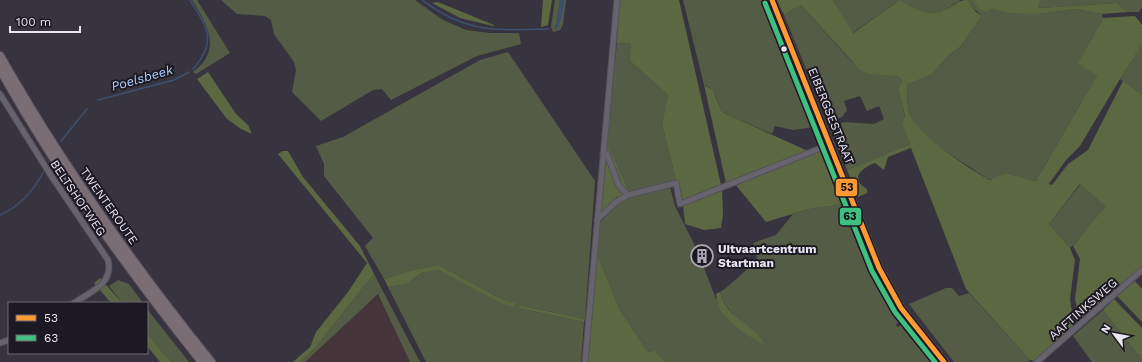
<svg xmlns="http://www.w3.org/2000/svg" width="1142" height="362" font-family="'Work Sans',sans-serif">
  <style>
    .industrial { fill: #46343b }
    .green { fill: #545c45 }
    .forest { fill: #5b6842 }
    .water { fill: #3b5073 }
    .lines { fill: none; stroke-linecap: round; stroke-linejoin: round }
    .stream { stroke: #3b5073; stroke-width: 1.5 }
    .minor-casing { stroke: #54515b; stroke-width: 7 }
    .secondary-casing { stroke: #54515b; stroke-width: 9 }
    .trunk-casing { stroke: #54515b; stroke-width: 10 }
    .minor { stroke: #67636c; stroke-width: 5 }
    .secondary { stroke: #6e676e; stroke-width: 7 }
    .trunk { stroke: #7a6e74; stroke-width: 8 }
    .bus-1-casing { stroke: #1c1922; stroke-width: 8 }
    .bus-2-casing { stroke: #1c1922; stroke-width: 8 }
    .bus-1 { stroke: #f93; stroke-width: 5 }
    .bus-2 { stroke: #40c080; stroke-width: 5 }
    .bus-dot { fill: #eae5f2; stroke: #1c1922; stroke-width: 1.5 }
    .labels { text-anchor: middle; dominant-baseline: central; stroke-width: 4; stroke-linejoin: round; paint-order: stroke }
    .street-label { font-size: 12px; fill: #eae5f2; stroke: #1c1922 }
    .poi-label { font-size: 12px; font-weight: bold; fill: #eae5f2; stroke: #1c1922; text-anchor: start }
    .water-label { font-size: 13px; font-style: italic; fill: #acccff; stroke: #1c1922 }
    .line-badge { stroke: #1c1922; stroke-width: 1.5 }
    .pale-badge-label { font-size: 11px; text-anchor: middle; font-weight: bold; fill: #111 }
  </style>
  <rect width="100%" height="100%" fill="#38343f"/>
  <path class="industrial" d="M 378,294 L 410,362 L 305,362 Z"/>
  <path class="green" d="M 192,0 L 197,0 L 230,53 L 196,74 L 193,72 C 223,50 207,24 192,0 Z
    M 221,0 L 415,0 L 443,20 L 466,30 L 490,33 L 519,33 L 521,44 L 477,56 L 391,100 L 382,89 L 373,90 L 321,121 L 292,92 L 296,70 L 294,62 L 274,34 L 271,20 L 265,16 L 237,14 Z
    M 555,0 L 560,0 L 557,22 L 554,30 L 560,22 L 564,0 L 566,0 L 563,24 L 560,30 L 553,32 L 551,27 Z
    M 683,0 L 762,0 L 814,127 L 793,130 L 775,126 L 772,134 L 722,112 C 718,102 715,87 704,85 Z
    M 833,0 L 900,0 L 852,33 Z
    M 900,0 L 961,0 C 955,3 950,7 945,10 C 931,16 911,10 900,0 Z
    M 967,0 L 972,0 L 985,13 L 992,9 L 1039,14 L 1075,9 L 1102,14 L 1103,18 L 1089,44 L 1097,75 L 1036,181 L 1005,173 C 997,176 995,182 986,178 C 965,163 919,138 910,116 C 907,106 907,95 907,85 L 932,74 L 950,54 L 960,47 L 982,16 L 971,6 Z
    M 1041,0 L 1142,0 L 1142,7 L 1139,12 L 1127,12 L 1117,3 L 1038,8 Z
    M 801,5 L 852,62 L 898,76 L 902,80 L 898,89 L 905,117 L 902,125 L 910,144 L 847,170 L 830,128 L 844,122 L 874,124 L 884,119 L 879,106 L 867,111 L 860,96 L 844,101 L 847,110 L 842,117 L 828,122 L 784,15 Z
    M 617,43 L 631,44 L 629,60 L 668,95 L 662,124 L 676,181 L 630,193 L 610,149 L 605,153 Z
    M 1142,45 L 1142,94 L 1120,79 Z
    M 508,52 L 595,181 L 585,319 L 519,305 L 518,308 L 584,322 L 581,362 L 426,362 L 388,287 L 407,284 L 421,273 L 435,269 L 503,300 L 439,265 L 412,270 L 384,279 L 365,246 L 373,238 L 324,176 L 324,164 L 316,146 L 343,137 L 480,60 Z
    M 1081,184 L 1107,206 L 1084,234 L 1070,248 L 1049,224 Z
    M 670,187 L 675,206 L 697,250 L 716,299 L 749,334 L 765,345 C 752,323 728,319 720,292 C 734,283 744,270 758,261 L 753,243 L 776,235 L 793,214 L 809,209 L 844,204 C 860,246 873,285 900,321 L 896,324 L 897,327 L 902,325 L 932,362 L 665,362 L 655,350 L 648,352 L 620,310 L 597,254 L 600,223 L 618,203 L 627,197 Z
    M 374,274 L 420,362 L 410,362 L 378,294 L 305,362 L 300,362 L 315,348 Z
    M 118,280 L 129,284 L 143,303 L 122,303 L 109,286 Z
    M 946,288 L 952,288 L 959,296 L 969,293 L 1030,360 L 1028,362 L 954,362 L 909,304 Z
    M 147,309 L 189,362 L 171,362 L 147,333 Z
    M 1103,310 L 1142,360 L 1142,362 L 1092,362 L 1073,336 Z"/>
  <path class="forest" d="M 543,0 L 552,0 L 548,25 L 541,27 Z
    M 619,0 L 679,0 L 721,185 L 681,201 L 662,124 L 668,95 L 629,60 L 631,44 L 617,43 Z
    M 777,0 L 833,0 L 853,33 L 900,0 C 912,8 929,17 944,10 C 953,7 957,0 967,0 L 976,12 L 982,16 L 960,47 L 950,54 L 932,74 L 907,85 C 907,95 907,106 910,115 C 917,134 972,171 990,180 L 1005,173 L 1036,181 L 1097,75 L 1078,64 L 1103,18 L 1135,16 L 1142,25 L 1142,45 L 1120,79 L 1080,146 L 1066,160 L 1049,184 L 1052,185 L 1068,164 L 1088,150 L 1123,81 L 1142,94 L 1142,268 L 1080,322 L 1075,299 L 1080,259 L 1073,246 L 1106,206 L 1080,184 L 1049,224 L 1070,248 L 1075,260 L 1070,299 L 1072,313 L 1077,325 L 1034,361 L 1030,360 L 966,289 L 911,148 L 888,157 L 884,170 L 875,163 C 862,168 849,178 867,189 L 867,193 L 858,197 L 847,170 L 910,144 L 902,125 L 905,116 L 898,89 L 902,80 L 898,76 L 869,74 L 859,69 L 801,5 L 784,15 Z
    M 972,0 L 1041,0 L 1038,8 L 1117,3 L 1127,12 L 1102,14 L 1075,9 L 1039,14 L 1011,13 L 992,9 L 986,13 L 978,8 Z
    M 438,2 L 494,25 L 493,26 L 460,18 L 432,3 Z
    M 208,72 L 236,114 L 248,125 L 252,134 L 241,129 L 227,119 L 197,79 Z
    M 704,85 L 713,90 L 722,112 L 808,151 L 726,183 Z
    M 608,149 L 610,149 L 630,193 L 621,185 L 605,153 Z
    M 824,149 L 844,204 L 809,209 L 766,222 L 735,184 Z
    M 283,151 L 288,151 L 303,177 L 360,246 L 374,274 L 315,348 L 300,362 L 293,362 L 310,347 L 316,332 L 348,292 L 367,263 L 278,154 Z
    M 605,159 L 618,187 L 625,195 L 617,197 L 600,216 Z
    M 722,189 L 723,215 L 721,228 L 704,230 L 685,224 L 683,205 Z
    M 597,254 L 620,310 L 648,352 L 655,350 L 665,362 L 587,362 Z
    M 439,265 L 503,300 L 516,303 L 514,307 L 503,304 L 438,270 L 421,273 L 407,284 L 388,287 L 384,279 L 412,270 Z
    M 100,278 L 122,303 L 111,303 L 94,283 Z
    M 1135,281 L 1142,289 L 1142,322 L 1117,296 Z
    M 720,292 C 726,313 737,316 752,329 C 757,333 762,340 766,346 C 746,334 718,320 716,294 Z
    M 1114,299 L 1142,328 L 1142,360 L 1103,310 Z
    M 519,305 L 585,319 L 584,322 L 518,308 Z
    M 147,333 L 171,362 L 160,362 L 147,346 Z"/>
  <path class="water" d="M 560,0 L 564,0 C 562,9 563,26 554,30 L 557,22 Z"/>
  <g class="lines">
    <path class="stream" d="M 190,0 C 207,27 218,41 193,69
      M 422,0 C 467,34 495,30 549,29
      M 98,100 L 174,80 L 189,72
      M 61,141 L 87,109
      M 0,215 C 21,206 34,190 44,171"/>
    <g class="minor-casing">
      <path id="minor" d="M 0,94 L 50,174 L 108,260 C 114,284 90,292 74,303
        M 603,153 L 607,154 L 619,186 L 628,195
        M 597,220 L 616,202 L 628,195 L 676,183 L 680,204 L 831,144
        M 0,343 L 9,340
        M 585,362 L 617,0
        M 1037,362 L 1142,270"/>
    </g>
    <g class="secondary-casing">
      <path id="secondary" d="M 772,0 L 879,268 L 901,308 L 944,362"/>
    </g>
    <g class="trunk-casing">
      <path id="trunk" d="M 0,56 C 61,164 133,265 211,362
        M 0,69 C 58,173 128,269 202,362"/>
    </g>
    <use href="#minor" class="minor"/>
    <use href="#secondary" class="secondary"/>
    <use href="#trunk" class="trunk"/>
    <g class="bus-1-casing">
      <path id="bus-1" d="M 772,0 L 879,268 L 901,308 L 944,362"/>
    </g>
    <g class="bus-2-casing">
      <path id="bus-2" d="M 765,3 L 872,271 L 895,312 L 935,362"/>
    </g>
    <use href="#bus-1" class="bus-1"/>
    <use href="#bus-2" class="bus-2"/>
  </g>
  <defs>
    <g id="building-ring" transform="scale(1.15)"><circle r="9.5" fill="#1c1922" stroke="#aca7b3" stroke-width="1.5"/><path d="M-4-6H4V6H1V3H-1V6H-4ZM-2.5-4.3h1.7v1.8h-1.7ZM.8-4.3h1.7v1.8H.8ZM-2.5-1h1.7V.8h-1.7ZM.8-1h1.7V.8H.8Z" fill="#aca7b3"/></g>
  </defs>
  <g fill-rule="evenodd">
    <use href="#building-ring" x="702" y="256"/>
  </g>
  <circle class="bus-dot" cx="784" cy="49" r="3.5"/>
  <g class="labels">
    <g class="street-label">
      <text transform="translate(831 116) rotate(68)">EIBERGSESTRAAT</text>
      <text transform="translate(78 198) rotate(56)">BELTSHOFWEG</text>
      <text transform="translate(109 206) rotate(55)">TWENTEROUTE</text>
      <text transform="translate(1083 309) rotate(-41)">AAFTINKSWEG</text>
    </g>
    <g class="poi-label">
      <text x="718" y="249">Uitvaartcentrum<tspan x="718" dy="14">Startman</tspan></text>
    </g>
    <g class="water-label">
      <text transform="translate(142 78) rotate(-16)">Poelsbeek</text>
    </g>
  </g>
  <g class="line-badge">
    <rect x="835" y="178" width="23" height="19" rx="4" fill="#f93"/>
    <rect x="839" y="207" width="23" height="19" rx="4" fill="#40c080"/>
  </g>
  <g class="pale-badge-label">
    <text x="847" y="191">53</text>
    <text x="850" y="220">63</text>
  </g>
  <rect x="8" y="302" width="140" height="52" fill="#1c1922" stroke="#6e6b75"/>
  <rect x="16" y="315" width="20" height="6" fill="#ff9933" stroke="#6e6b75"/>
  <text x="44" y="322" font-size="12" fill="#eae5f2">53</text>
  <rect x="16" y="335" width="20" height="6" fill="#40c080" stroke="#6e6b75"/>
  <text x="44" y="342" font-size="12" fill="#eae5f2">63</text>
  <g transform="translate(1114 334) rotate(302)" stroke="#1c1922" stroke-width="3" paint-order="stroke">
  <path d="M0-3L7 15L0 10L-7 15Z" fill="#eae5f2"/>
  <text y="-6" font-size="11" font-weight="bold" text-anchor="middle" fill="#eae5f2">N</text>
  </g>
  <path d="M10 26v6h70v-6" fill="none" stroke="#eae5f2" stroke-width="2"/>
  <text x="16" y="26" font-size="12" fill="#eae5f2" stroke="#1c1922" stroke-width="3" paint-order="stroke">100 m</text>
</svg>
